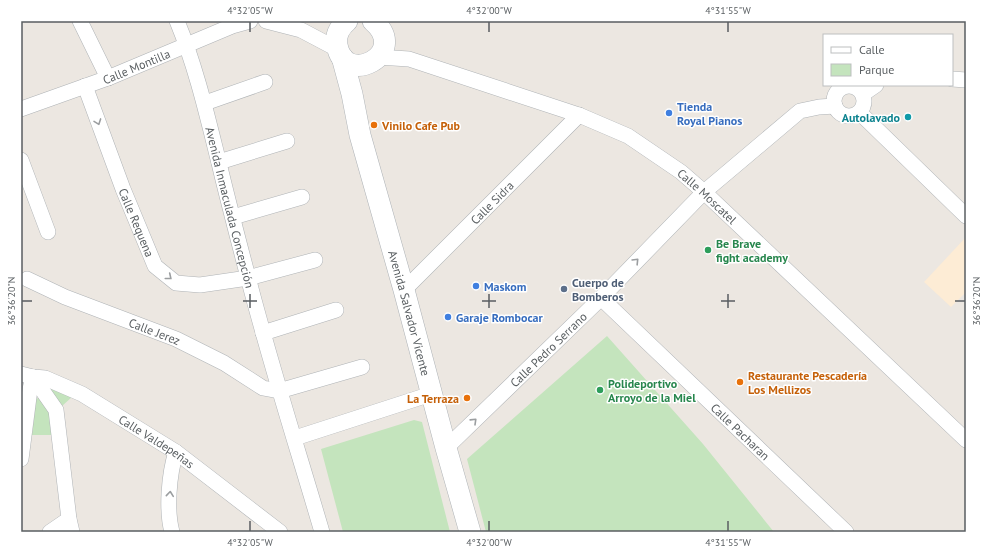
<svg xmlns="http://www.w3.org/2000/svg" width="987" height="553" font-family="'PT Sans',sans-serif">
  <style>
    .commercial { fill: #fdecd5 }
    .green { fill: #c4e4bd }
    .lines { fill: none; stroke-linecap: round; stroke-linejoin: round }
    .street-casing { stroke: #afb3b6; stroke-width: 16 }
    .secondary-casing { stroke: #adb2b6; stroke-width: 22 }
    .street { stroke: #fff; stroke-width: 15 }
    .secondary { stroke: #fff; stroke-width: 21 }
    .oneway { stroke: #9b9ea0 }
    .ticks { fill: none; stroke: #595e61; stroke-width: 1.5 }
    .shop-dot { fill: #3f7fe0; stroke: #fff; stroke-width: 1.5 }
    .culture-dot { fill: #0f9aa8; stroke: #fff; stroke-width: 1.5 }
    .food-dot { fill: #e8710a; stroke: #fff; stroke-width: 1.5 }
    .leisure-dot { fill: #2e9e5b; stroke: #fff; stroke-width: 1.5 }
    .service-dot { fill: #5c6f8a; stroke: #fff; stroke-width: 1.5 }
    .labels { text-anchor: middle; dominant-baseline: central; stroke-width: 3; stroke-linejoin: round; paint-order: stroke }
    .street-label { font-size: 12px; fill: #595e61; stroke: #fff }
    .shop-label { font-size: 12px; font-weight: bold; fill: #366cbe; stroke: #fff; text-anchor: start }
    .culture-label { font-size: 12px; font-weight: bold; fill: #0d838f; stroke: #fff; text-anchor: end }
    .food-label { font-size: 12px; font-weight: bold; fill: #c56008; stroke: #fff; text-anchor: start }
    .leisure-label { font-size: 12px; font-weight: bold; fill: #27864d; stroke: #fff; text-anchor: start }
    .service-label { font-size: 12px; font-weight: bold; fill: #4e5e75; stroke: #fff; text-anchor: start }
    .neatline { fill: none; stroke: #595e61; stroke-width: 1.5 }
    .ticks-label { font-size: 10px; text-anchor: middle; fill: #595e61 }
  </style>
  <rect width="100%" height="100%" fill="#ece7e1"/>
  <path class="commercial" d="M 966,237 L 966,292 L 951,307 L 924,282 Z"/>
  <path class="green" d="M 607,336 L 703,444 L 774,532 L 486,532 L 467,459 Z
    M 43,385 L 72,397 L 62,406 Z
    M 40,397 L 48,407 L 53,435 L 32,435 L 36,399 Z
    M 414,420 L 422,422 L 450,532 L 343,532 L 321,449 Z"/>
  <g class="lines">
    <g class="street-casing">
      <g id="street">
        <path d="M 80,21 L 108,78"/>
        <path id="s1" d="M 177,21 C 196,67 207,115 219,163 C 228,201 238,239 248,277 C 270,363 297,447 322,532"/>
        <path d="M 266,21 L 301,30 L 337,49"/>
        <path id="s2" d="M 378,57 L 409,59 L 579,115 L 628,136 L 681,172 L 704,192 L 966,440"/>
        <path d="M 952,79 L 966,80"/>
        <circle cx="849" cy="101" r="15"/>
        <path id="s3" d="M 85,86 L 123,189 L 155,266 L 176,283 L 200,285 L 248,278 L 315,260"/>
        <path d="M 863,94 L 876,85"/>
        <path d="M 205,103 L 265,82"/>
        <path id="s4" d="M 21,109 L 108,78 L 232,26 L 250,21"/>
        <path d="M 860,113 L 966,216"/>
        <path d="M 21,160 L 48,232"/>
        <path d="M 219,162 L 287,141"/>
        <path d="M 233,217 L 302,197"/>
        <path id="s5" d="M 27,279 L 65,297 L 176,339 L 224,363 L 263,388 L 279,391 L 362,367"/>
        <path id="s6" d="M 404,290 L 579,115"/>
        <path id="s7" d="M 601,298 L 846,532"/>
        <path d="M 263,333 L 336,310"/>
        <path id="s8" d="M 21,374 L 33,377 L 45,378 L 82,394 L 176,452 L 280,532"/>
        <path d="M 33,377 L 56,410 L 69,519 L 72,532"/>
        <path d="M 295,438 L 431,394"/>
        <path id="s9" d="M 446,448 L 601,298 L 704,192 L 800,111 L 819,107 L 835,106"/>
        <path d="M 21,459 L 30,389 L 33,377"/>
        <path d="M 50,532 L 69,519"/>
        <path d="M 172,532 C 166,510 169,474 176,452"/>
      </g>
    </g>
    <g class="secondary-casing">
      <g id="secondary">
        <path d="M 347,21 C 340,27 335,35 337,45 C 344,88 411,54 373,21"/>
        <path id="s10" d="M 342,57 L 352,94 L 360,135 L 404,290 L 446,448 L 470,532"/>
      </g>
    </g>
    <use href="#street" class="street"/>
    <use href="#secondary" class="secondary"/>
  </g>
  <defs><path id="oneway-chevron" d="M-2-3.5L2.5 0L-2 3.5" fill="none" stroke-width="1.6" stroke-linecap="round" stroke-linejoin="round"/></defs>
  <g class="oneway">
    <use href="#oneway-chevron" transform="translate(98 122) rotate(70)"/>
    <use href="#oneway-chevron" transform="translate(636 261) rotate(-46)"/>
    <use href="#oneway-chevron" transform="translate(169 277) rotate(39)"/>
    <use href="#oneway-chevron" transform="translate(474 421) rotate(-44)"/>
    <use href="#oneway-chevron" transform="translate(170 494) rotate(-84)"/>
  </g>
  <path class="ticks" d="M 250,22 L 250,32M 489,22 L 489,32M 728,22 L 728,32M 250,294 L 250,308M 489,294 L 489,308M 728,294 L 728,308M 22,301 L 32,301M 243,301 L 257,301M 482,301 L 496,301M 721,301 L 735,301M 955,301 L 965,301M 250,521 L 250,531M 489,521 L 489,531M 728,521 L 728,531"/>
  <g class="shop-dot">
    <circle cx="669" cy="113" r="4"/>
    <circle cx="476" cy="286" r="4"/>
    <circle cx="448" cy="317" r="4"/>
  </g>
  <circle class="culture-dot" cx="908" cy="117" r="4"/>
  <g class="food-dot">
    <circle cx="374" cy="125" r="4"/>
    <circle cx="740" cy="382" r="4"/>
    <circle cx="467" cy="398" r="4"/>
  </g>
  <g class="leisure-dot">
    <circle cx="708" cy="250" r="4"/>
    <circle cx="600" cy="390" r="4"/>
  </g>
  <circle class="service-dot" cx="564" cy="289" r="4"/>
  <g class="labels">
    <g class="street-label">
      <text stroke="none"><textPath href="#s4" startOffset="123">Calle Montilla</textPath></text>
      <text stroke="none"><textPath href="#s2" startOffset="363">Calle Moscatel</textPath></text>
      <text stroke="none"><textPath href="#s6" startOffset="124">Calle Sidra</textPath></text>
      <text stroke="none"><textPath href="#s1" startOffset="194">Avenida Inmaculada Concepción</textPath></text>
      <text stroke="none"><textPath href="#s3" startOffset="146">Calle Requena</textPath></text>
      <text stroke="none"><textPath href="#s10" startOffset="265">Avenida Salvador Vicente</textPath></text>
      <text stroke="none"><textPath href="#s5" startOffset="138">Calle Jerez</textPath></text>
      <text stroke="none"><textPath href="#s9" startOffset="142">Calle Pedro Serrano</textPath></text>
      <text stroke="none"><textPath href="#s7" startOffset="193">Calle Pacharan</textPath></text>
      <text stroke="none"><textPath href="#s8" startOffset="153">Calle Valdepeñas</textPath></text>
    </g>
    <g class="shop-label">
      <text x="677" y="106">Tienda<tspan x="677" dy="14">Royal Pianos</tspan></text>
      <text x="484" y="286">Maskom</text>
      <text x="456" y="317">Garaje Rombocar</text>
    </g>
    <g class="culture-label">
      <text x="900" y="117">Autolavado</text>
    </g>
    <g class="food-label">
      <text x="382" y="125">Vinilo Cafe Pub</text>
      <text x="748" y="375">Restaurante Pescadería<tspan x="748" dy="14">Los Mellizos</tspan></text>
      <text x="459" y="398" text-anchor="end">La Terraza</text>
    </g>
    <g class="leisure-label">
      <text x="716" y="243">Be Brave<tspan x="716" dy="14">fight academy</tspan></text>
      <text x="608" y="383">Polideportivo<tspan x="608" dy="14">Arroyo de la Miel</tspan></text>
    </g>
    <g class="service-label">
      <text x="572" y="282">Cuerpo de<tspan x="572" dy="14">Bomberos</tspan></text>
    </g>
  </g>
  <rect width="987" height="553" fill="none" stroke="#ffffff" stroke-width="44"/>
  <rect x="823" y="34" width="130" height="52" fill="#ffffff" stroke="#bdbfc0"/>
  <rect x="831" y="47" width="20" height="6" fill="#ffffff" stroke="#bdbfc0"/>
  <text x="859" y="54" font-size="12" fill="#595e61">Calle</text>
  <rect x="831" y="64" width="20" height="12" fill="#c4e4bd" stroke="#bdbfc0"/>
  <text x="859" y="74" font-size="12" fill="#595e61">Parque</text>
  <rect x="22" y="22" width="943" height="509" class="neatline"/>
  <g class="ticks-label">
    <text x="250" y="14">4°32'05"W</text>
    <text x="489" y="14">4°32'00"W</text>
    <text x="728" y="14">4°31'55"W</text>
    <text transform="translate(11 301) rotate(-90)" y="4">36°36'20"N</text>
    <text transform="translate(976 301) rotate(-90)" y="4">36°36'20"N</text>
    <text x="250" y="546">4°32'05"W</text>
    <text x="489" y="546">4°32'00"W</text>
    <text x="728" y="546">4°31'55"W</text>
  </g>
</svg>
